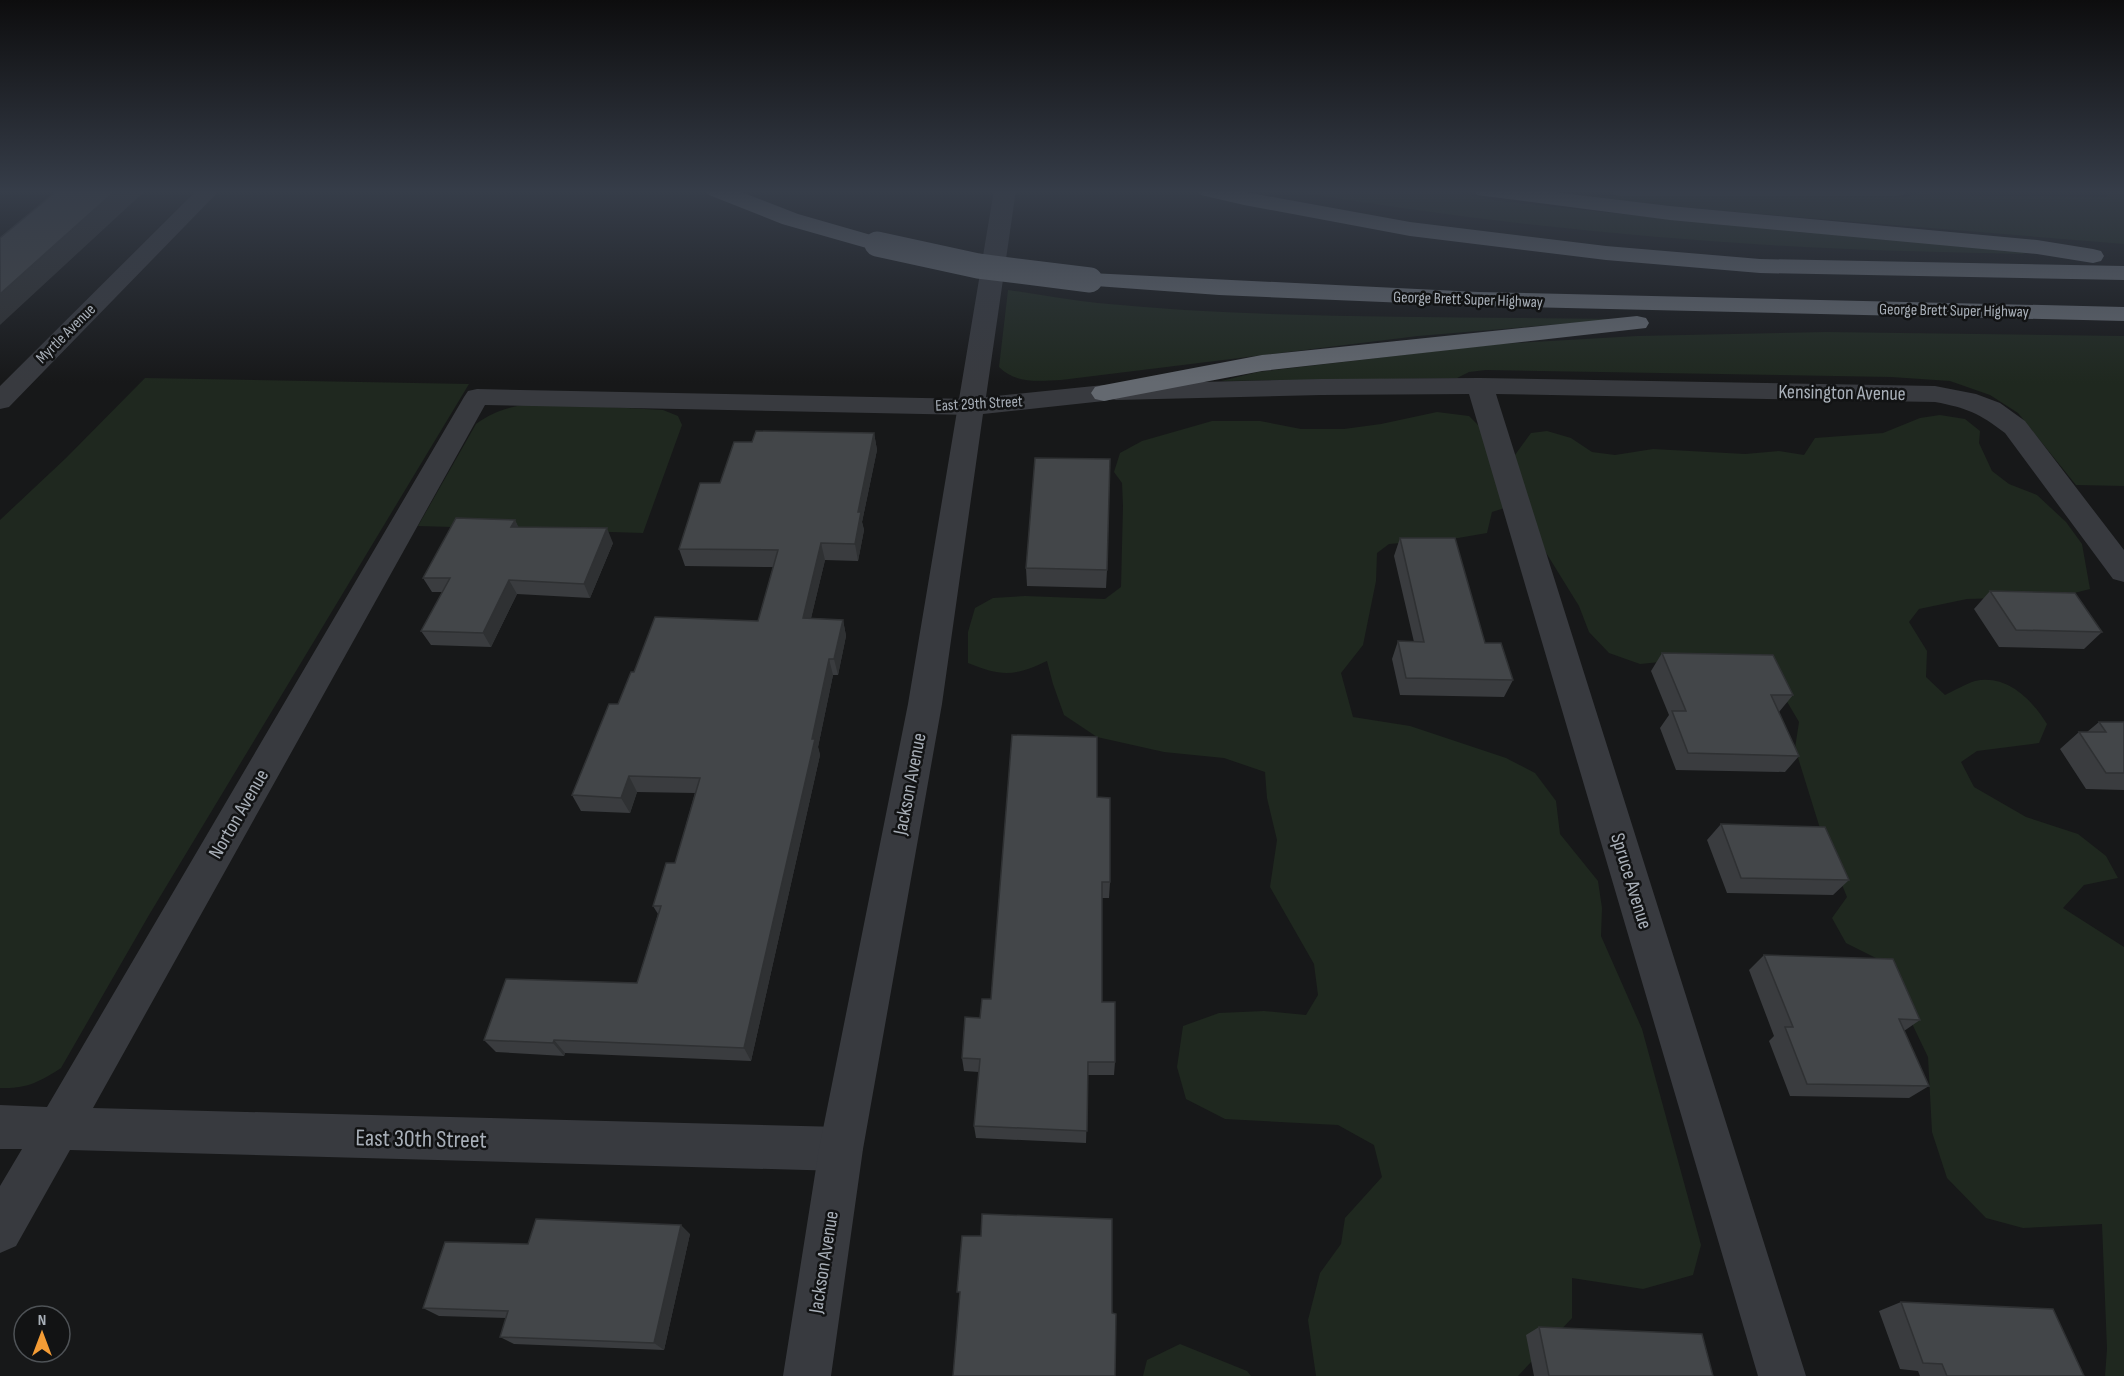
<svg xmlns="http://www.w3.org/2000/svg" width="2124" height="1376" font-family="'Sofia Sans Condensed',sans-serif">
  <style>
    .green { fill: #1f281f }
    .lines { fill: none; stroke-linecap: round; stroke-linejoin: round }
    .minor { fill: #383a3f; fill-rule: evenodd }
    .tertiary { fill: #383a3f; fill-rule: evenodd }
    .motorway { fill: #646970; fill-rule: evenodd }
    .motorway-bridge { stroke: #646970; stroke-width: 25 }
    .wall { fill: #3a3c3f }
    .shaded-wall { fill: #2f3133 }
    .building { fill: #434649; stroke: #2f3133; stroke-width: 1.5 }
    .labels { text-anchor: middle; dominant-baseline: central; stroke-width: 5; stroke-linejoin: round; paint-order: stroke }
    .far-street-label { font-size: 16px; fill: #a9b0b9; stroke: #121314 }
    .street-label { font-size: 20px; fill: #a9b0b9; stroke: #121314 }
    .near-street-label { font-size: 24px; fill: #a9b0b9; stroke: #121314 }
  </style>
  <rect width="100%" height="100%" fill="#171819"/>
  <path class="green" d="M 1286,190 L 1442,190 L 1500,201 L 1686,221 L 2033,251 L 2022,254 C 1949,252 1877,251 1804,247 C 1631,238 1457,219 1286,190 Z
    M 1517,190 L 1606,196 L 1907,197 L 1924,191 L 1932,195 L 2109,197 L 2103,190 L 2124,190 L 2124,244 L 1713,210 Z
    M 1008,290 C 1038,294 1068,300 1098,303 C 1271,320 1447,316 1620,319 L 1418,336 L 1061,380 C 1038,381 1016,384 999,367 Z
    M 1826,332 L 2124,336 L 2124,486 L 2076,485 L 2018,413 L 1990,395 L 1950,381 L 1891,377 L 1486,370 L 1469,372 L 1457,378 L 1221,381 L 1258,372 L 1498,344 L 1637,336 Z
    M 145,378 L 469,384 L 149,915 L 61,1068 C 39,1082 27,1089 0,1088 L 0,520 L 66,458 Z
    M 536,403 L 663,410 L 678,416 L 682,425 L 643,533 L 418,526 L 476,424 C 495,410 513,406 536,403 Z
    M 1437,412 L 1469,416 L 1512,459 L 1531,433 L 1547,431 L 1571,438 L 1592,452 L 1615,455 L 1653,449 L 1745,454 L 1779,451 L 1804,455 L 1815,438 L 1883,433 L 1920,418 L 1940,415 L 1965,419 L 1980,431 L 1979,443 L 1992,471 L 2009,484 L 2037,495 L 2066,522 L 2082,544 L 2090,589 L 2062,596 L 1967,599 L 1919,609 L 1909,622 L 1927,651 L 1926,677 L 1945,695 C 1954,691 1965,684 1975,681 C 2007,674 2032,700 2047,724 L 2039,743 L 1977,751 L 1961,762 L 1974,787 L 2026,817 L 2078,834 L 2106,856 L 2118,878 L 2084,885 L 2063,908 L 2124,947 L 2124,1376 L 2105,1376 L 2107,1349 L 2102,1224 L 2023,1228 L 1986,1218 L 1947,1178 L 1932,1132 L 1928,1057 L 1882,961 L 1846,943 L 1832,918 L 1847,897 L 1823,838 L 1795,748 L 1799,722 L 1766,666 L 1670,661 L 1640,664 L 1609,653 L 1589,632 L 1579,606 L 1545,551 L 1527,501 L 1492,512 L 1487,533 L 1458,538 L 1389,544 L 1377,553 L 1376,581 L 1363,645 L 1341,673 L 1353,717 L 1410,726 L 1506,758 L 1535,773 L 1556,801 L 1560,834 L 1598,881 L 1602,908 L 1601,936 L 1642,1029 L 1701,1245 L 1693,1275 L 1643,1289 L 1572,1278 L 1572,1318 L 1518,1376 L 1316,1376 L 1308,1320 L 1320,1273 L 1341,1244 L 1345,1218 L 1382,1177 L 1374,1145 L 1338,1125 L 1225,1119 L 1186,1099 L 1177,1067 L 1183,1026 L 1219,1013 L 1264,1011 L 1306,1015 L 1318,995 L 1314,964 L 1270,887 L 1277,840 L 1267,798 L 1265,772 L 1224,758 L 1164,752 L 1097,737 L 1064,715 L 1053,684 L 1047,661 C 1015,676 1002,677 968,663 L 968,632 L 975,608 L 993,598 L 1025,596 L 1105,599 L 1121,587 L 1123,506 L 1122,483 L 1114,472 L 1120,453 L 1142,441 L 1212,421 L 1260,421 L 1301,429 L 1344,429 L 1381,424 Z
    M 1180,1344 L 1247,1371 L 1251,1376 L 1143,1376 L 1147,1360 Z"/>
  <g class="lines">
    <path class="minor" d="M 197,190 L 220,190 L 9,407 L 0,409 L 0,386 Z
      M 1611,190 L 1906,190 L 1903,195 L 1895,196 L 1622,196 L 1614,195 Z
      M 1480,378 L 1935,386 L 1976,394 L 2000,403 L 2025,421 L 2124,550 L 2124,582 L 2113,579 L 2005,433 C 1979,413 1967,408 1935,402 L 1496,394 L 1806,1376 L 1758,1376 L 1469,394 L 1321,395 L 1116,400 L 1107,398 L 1103,392 L 1107,386 L 1116,384 L 1321,379 Z
      M 477,389 L 972,399 L 981,401 L 985,407 L 981,413 L 972,415 L 485,405 L 93,1108 L 841,1127 L 856,1134 L 863,1149 L 856,1164 L 841,1171 L 70,1150 L 16,1246 L 0,1253 L 0,1186 L 22,1149 L 0,1149 L 0,1105 L 47,1107 L 464,397 L 468,391 Z"/>
    <path class="tertiary" d="M 994,190 L 1016,190 L 986,397 L 1104,385 L 1113,387 L 1117,393 L 1113,399 L 1104,401 L 983,414 L 942,704 L 863,1149 L 831,1376 L 783,1376 L 819,1149 L 908,704 Z"/>
    <path class="motorway" d="M 706,190 L 736,190 L 798,214 L 885,239 L 888,244 L 885,249 L 877,251 L 782,224 L 709,195 Z
      M 1198,190 L 1234,190 L 1410,222 L 1606,246 L 1760,259 L 2124,266 L 2124,280 L 1760,273 L 1606,260 L 1410,236 L 1244,205 L 1201,195 Z
      M 1474,190 L 1536,190 L 1670,206 L 2037,240 L 2093,249 L 2101,251 L 2104,256 L 2101,261 L 2093,263 L 2037,254 L 1670,220 L 1485,196 L 1477,195 Z
      M 1090,273 L 1478,292 L 2124,307 L 2124,321 L 1478,306 L 1219,295 L 1082,285 L 1078,280 L 1082,275 Z
      M 1637,316 L 1646,318 L 1649,323 L 1646,328 L 1262,371 L 1104,401 L 1095,399 L 1091,393 L 1095,387 L 1104,385 L 1262,355 Z"/>
    <path class="motorway-bridge" d="M 877,244 L 978,266 L 1090,280"/>
  </g>
  <path class="wall" d="M 874,433 L 877,450 L 862,522 L 864,530 L 858,561 L 825,560 L 811,618 L 843,620 L 846,636 L 838,675 L 833,675 L 818,747 L 820,755 L 751,1061 L 565,1053 L 564,1056 L 496,1052 L 484,1040 L 637,983 L 658,914 L 653,906 L 675,863 L 695,793 L 637,792 L 630,813 L 581,811 L 572,795 L 634,672 L 758,621 L 773,567 L 685,566 L 679,549 L 720,483 L 752,442 Z
    M 515,520 L 518,527 L 613,543 L 590,598 L 517,594 L 491,647 L 431,645 L 421,631 L 442,592 L 432,592 L 423,578 Z
    M 1400,538 L 1485,643 L 1513,680 L 1504,697 L 1400,695 L 1392,659 L 1398,641 L 1414,642 L 1394,556 Z
    M 1026,568 L 1107,570 L 1106,588 L 1027,586 Z
    M 1990,591 L 2102,632 L 2084,649 L 1999,647 L 1974,609 Z
    M 1662,653 L 1793,695 L 1779,712 L 1799,756 L 1785,772 L 1676,770 L 1660,728 L 1669,715 L 1651,671 Z
    M 2099,722 L 2124,722 L 2124,790 L 2086,789 L 2060,749 L 2079,732 L 2087,732 Z
    M 1097,797 L 1110,882 L 1109,898 L 1102,898 L 1102,1002 L 1115,1062 L 1114,1075 L 1088,1075 L 1086,1143 L 976,1138 L 974,1126 L 979,1072 L 964,1071 L 962,1058 L 980,1018 L 991,999 Z
    M 1721,824 L 1849,880 L 1833,895 L 1727,893 L 1707,840 Z
    M 1764,955 L 1920,1020 L 1904,1031 L 1929,1086 L 1909,1098 L 1790,1096 L 1769,1041 L 1774,1036 L 1749,970 Z
    M 690,1234 L 664,1350 L 514,1344 L 500,1337 L 506,1318 L 439,1316 L 423,1308 L 528,1244 Z
    M 1901,1302 L 2084,1376 L 1920,1376 L 1918,1371 L 1900,1369 L 1879,1311 Z
    M 1539,1327 L 1713,1376 L 1534,1376 L 1526,1335 Z"/>
  <path class="shaded-wall" d="M 116,190 L 146,190 L 0,325 L 0,294 Z
    M 874,433 L 877,450 L 862,522 L 864,530 L 858,561 L 855,544 L 858,512 Z
    M 515,520 L 522,534 L 511,527 Z
    M 607,528 L 613,543 L 590,598 L 584,584 Z
    M 821,543 L 825,560 L 807,635 L 803,618 Z
    M 509,580 L 517,594 L 491,647 L 483,633 Z
    M 843,620 L 846,636 L 838,675 L 834,659 Z
    M 829,659 L 833,675 L 818,747 L 820,755 L 751,1061 L 744,1048 Z
    M 629,776 L 637,792 L 630,813 L 621,798 Z
    M 554,1040 L 565,1053 L 564,1056 L 553,1043 Z
    M 681,1225 L 690,1234 L 664,1350 L 654,1343 Z"/>
  <path class="building" d="M 58,190 L 116,190 L 0,294 L 0,238 Z
    M 756,431 L 874,433 L 858,512 L 861,512 L 855,544 L 821,543 L 803,618 L 843,620 L 834,659 L 829,659 L 812,739 L 815,739 L 744,1048 L 554,1040 L 553,1043 L 484,1040 L 506,979 L 637,983 L 661,906 L 653,906 L 666,863 L 675,863 L 700,778 L 629,776 L 621,798 L 572,795 L 609,704 L 618,704 L 631,672 L 634,672 L 655,617 L 758,621 L 778,550 L 679,549 L 700,483 L 720,483 L 734,442 L 752,442 Z
    M 1035,458 L 1110,459 L 1107,570 L 1026,568 Z
    M 456,518 L 515,520 L 511,527 L 607,528 L 584,584 L 509,580 L 483,633 L 421,631 L 450,578 L 423,578 Z
    M 1400,538 L 1455,538 L 1485,643 L 1501,643 L 1513,680 L 1406,678 L 1398,641 L 1424,642 Z
    M 1990,591 L 2075,593 L 2102,632 L 2016,630 Z
    M 1662,653 L 1773,655 L 1793,695 L 1771,695 L 1799,756 L 1688,753 L 1672,711 L 1686,711 Z
    M 2099,722 L 2124,722 L 2124,773 L 2106,773 L 2079,732 L 2106,732 Z
    M 1012,735 L 1097,737 L 1097,797 L 1110,798 L 1110,882 L 1102,882 L 1102,1002 L 1115,1002 L 1115,1062 L 1088,1062 L 1087,1131 L 974,1126 L 980,1059 L 962,1058 L 965,1017 L 980,1018 L 982,999 L 991,999 Z
    M 1721,824 L 1825,827 L 1849,880 L 1741,878 Z
    M 1764,955 L 1893,959 L 1920,1020 L 1899,1019 L 1929,1086 L 1807,1084 L 1785,1027 L 1793,1027 Z
    M 982,1214 L 1112,1219 L 1112,1313 L 1116,1314 L 1115,1376 L 953,1376 L 960,1292 L 957,1292 L 962,1236 L 981,1236 Z
    M 536,1219 L 681,1225 L 654,1343 L 500,1337 L 508,1311 L 423,1308 L 445,1242 L 528,1244 Z
    M 1901,1302 L 2053,1309 L 2084,1376 L 1947,1376 L 1942,1364 L 1923,1363 Z
    M 1539,1327 L 1702,1334 L 1713,1376 L 1549,1376 Z"/>
  <linearGradient id="sky" x2="0" y2="1"><stop stop-color="#0d0d0e"/><stop offset="0.5" stop-color="#363d49"/><stop offset="1" stop-color="#363d49" stop-opacity="0"/></linearGradient>
  <rect width="2124" height="383" fill="url(#sky)"/>
  <g class="labels">
    <g class="far-street-label">
      <text transform="translate(1468 300) rotate(2)">George Brett Super Highway</text>
      <text transform="translate(1954 311) rotate(1)">George Brett Super Highway</text>
      <text transform="translate(66 334) rotate(-45)">Myrtle Avenue</text>
      <text transform="translate(979 404) rotate(-3)">East 29th Street</text>
    </g>
    <g class="street-label">
      <text transform="translate(1842 393) rotate(1)">Kensington Avenue</text>
      <text transform="translate(910 784) rotate(-79)">Jackson Avenue</text>
      <text transform="translate(239 814) rotate(-60)">Norton Avenue</text>
      <text transform="translate(1631 881) rotate(73)">Spruce Avenue</text>
      <text transform="translate(824 1262) rotate(-81)">Jackson Avenue</text>
    </g>
    <g class="near-street-label">
      <text transform="translate(421 1139) rotate(1)">East 30th Street</text>
    </g>
  </g>
  <g transform="translate(42 1334)"><circle r="28" fill="#121314" stroke="#4e5256" stroke-width="1.5"/>
  <path d="M0-4.5L10 22L0 15L-10 22Z" fill="#f49c35"/>
  <text y="-9" font-size="16" font-weight="bold" text-anchor="middle" fill="#a9b0b9">N</text>
  </g>
</svg>
